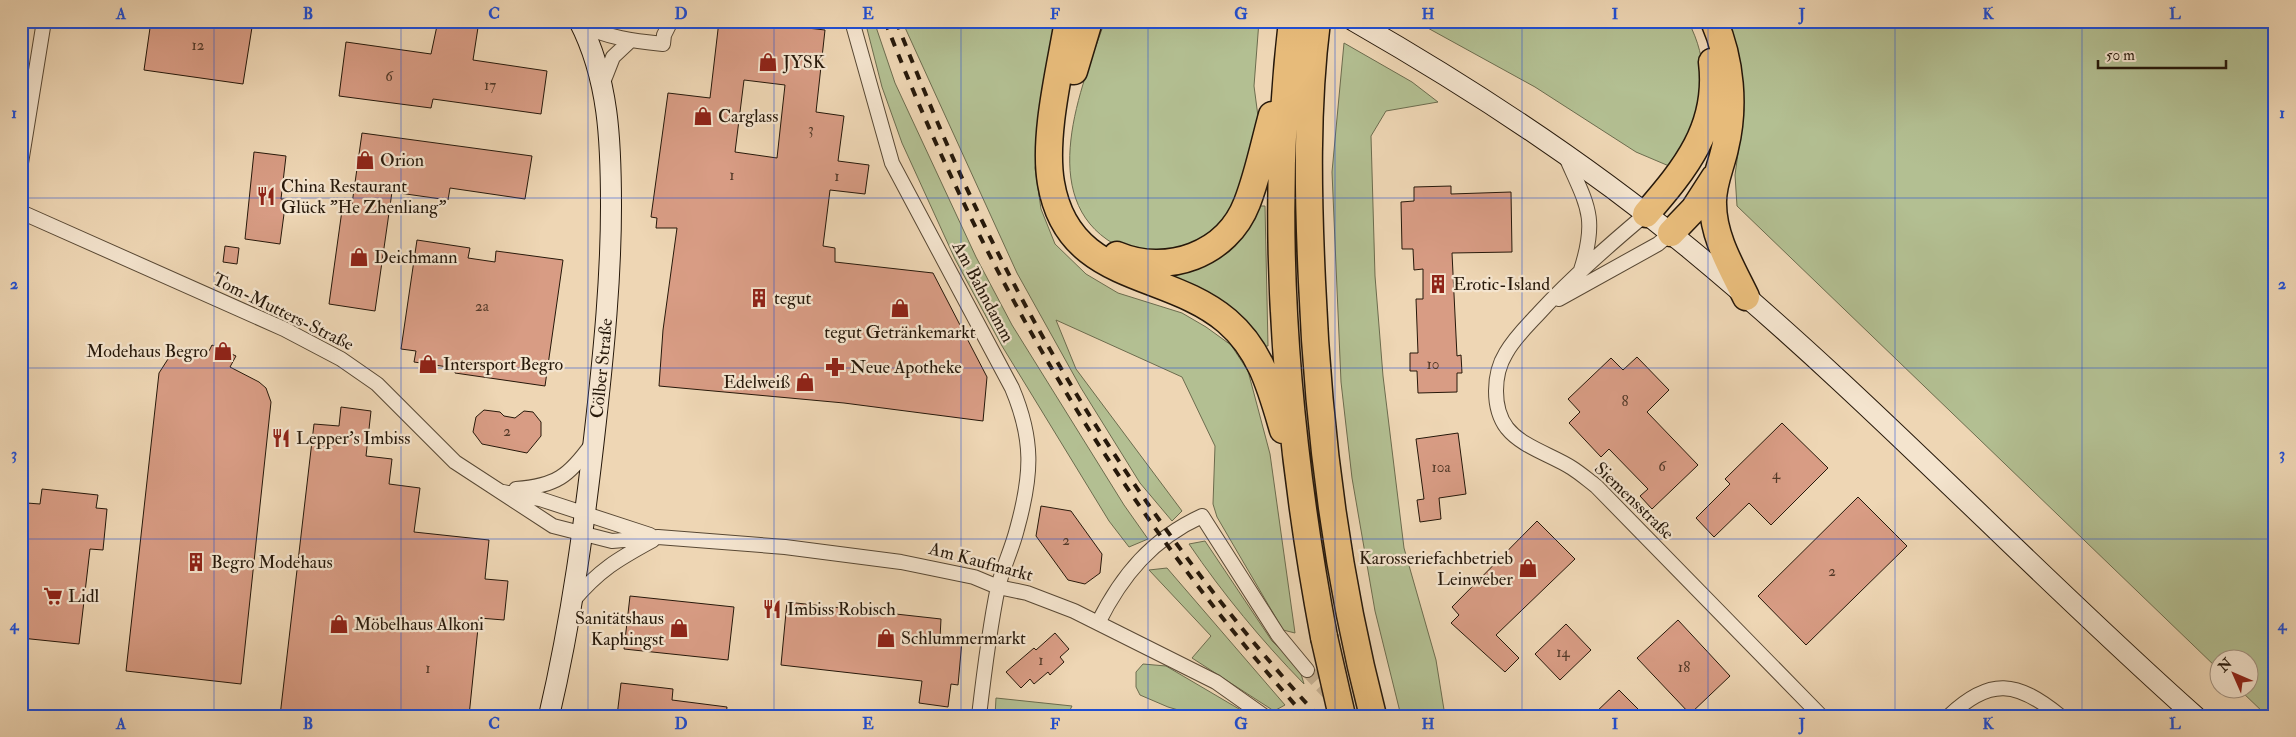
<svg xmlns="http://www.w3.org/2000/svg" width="2296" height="737" font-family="'IM FELL Double Pica',serif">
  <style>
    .green { fill: #b3bf92; stroke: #6c6c4e }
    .building { fill: #d89c84; stroke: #26180a; fill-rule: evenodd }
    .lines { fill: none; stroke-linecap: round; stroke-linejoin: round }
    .street-tunnel { stroke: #c6b092; stroke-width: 14; stroke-dasharray: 14 7; stroke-linecap: butt }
    .street-casing { stroke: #584834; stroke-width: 16 }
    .secondary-casing { stroke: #26180a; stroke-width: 22 }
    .highway-casing { stroke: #26180a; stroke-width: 29 }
    .street { stroke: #f4e4ce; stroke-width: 14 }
    .secondary { stroke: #f4e4ce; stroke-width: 20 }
    .highway { stroke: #e7bb7a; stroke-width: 26 }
    .rail { stroke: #26180a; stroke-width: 4; stroke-dasharray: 9 9; stroke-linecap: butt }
    .highway-bridge-casing { stroke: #26180a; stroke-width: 29; stroke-linecap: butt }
    .highway-bridge { stroke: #e7bb7a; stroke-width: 26 }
    .grid { fill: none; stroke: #1d4ed8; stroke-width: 1; stroke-opacity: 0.55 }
    .labels { text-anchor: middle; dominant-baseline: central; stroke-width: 4.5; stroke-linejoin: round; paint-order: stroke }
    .number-label { font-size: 15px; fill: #523928 }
    .poi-label { font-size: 18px; fill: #26180a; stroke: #f4e4ce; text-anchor: start }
    .street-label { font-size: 18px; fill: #26180a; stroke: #f4e4ce }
    .neatline { fill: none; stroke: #1d4ed8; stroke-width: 2 }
    .grid-label { font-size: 16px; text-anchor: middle; font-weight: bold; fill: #1d4ed8 }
  </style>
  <rect width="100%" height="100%" fill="#eed6b4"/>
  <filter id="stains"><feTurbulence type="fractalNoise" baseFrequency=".004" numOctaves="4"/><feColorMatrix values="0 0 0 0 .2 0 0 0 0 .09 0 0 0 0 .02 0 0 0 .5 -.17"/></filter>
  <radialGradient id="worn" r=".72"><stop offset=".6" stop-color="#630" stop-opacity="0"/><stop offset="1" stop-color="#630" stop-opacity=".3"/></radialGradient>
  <path class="green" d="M 865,21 L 874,21 L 895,83 L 976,257 L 1012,325 L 1124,505 L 1148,539 L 1129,547 L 1109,521 L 1002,346 L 955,259 L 902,143 L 882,87 Z
    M 902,21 L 1060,21 L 1035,168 L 1041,209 L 1055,244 L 1086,274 L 1118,293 L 1182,313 L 1206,327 L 1231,345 L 1248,371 L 1270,454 L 1295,633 L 1283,630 L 1217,517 L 1213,504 L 1215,446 L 1182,377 L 1056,320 L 1076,369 L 1182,511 L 1172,521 L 1140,483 L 1081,388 L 1017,273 Z
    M 1105,21 L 1259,21 L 1254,86 L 1259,124 L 1229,222 C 1217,229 1196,246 1183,250 C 1170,253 1148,255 1134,254 C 1128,253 1119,247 1114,244 C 1035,198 1081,87 1105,21 Z
    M 1415,21 L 1688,21 C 1709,61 1707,98 1689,138 C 1683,150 1680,158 1669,166 L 1636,152 L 1535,87 Z
    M 1728,21 L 2275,21 L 2275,716 L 2267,716 L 2240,690 L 2248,690 L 2248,660 L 2218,660 L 2218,669 L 1737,206 L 1735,175 L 1744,110 L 1739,56 Z
    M 1344,43 L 1412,82 L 1438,102 L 1386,111 L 1371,136 L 1375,276 L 1383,376 L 1404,548 L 1436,660 L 1445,716 L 1401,716 L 1375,611 L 1352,478 L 1341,382 L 1332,172 Z
    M 1258,206 L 1265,206 L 1268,346 L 1261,346 L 1166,277 L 1194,269 L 1234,246 Z
    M 1205,541 L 1272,641 L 1299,667 L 1304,684 C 1262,641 1223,594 1189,544 Z
    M 1167,568 L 1285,705 L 1274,711 L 1192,658 L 1211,636 L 1149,570 Z
    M 1143,664 L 1166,666 L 1251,716 L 1199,716 L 1168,707 L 1140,695 L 1136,687 L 1136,672 Z
    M 996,698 L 1072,706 L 1067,716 L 995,716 Z"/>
  <path class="building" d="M 151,21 L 253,21 L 243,84 L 144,70 Z
    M 438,21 L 479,21 L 473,60 L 547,71 L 541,114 L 433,99 L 431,108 L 339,96 L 346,42 L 431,54 Z
    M 719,21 L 746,21 L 825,30 L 816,112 L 844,116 L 838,161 L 869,165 L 865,194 L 830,190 L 823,246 L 835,248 L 835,262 L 933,273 L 987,377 L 983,421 L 844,403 L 659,386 L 663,330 L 677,228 L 656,228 L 657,218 L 651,217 L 668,93 L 710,98 ZM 744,80 L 785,85 L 777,158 L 735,152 Z
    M 362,133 L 532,156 L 525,199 L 450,188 L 448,200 L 392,192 L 375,311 L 329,304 L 343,203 L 352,204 Z
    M 254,152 L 286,156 L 281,199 L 286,199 L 280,244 L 245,239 Z
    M 1451,186 L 1451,194 L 1511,192 L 1512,252 L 1452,253 L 1457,356 L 1461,355 L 1462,373 L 1457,373 L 1457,392 L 1418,393 L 1417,371 L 1410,371 L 1410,353 L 1418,353 L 1416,299 L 1423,299 L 1423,269 L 1414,270 L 1413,249 L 1402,249 L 1401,202 L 1414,201 L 1414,187 Z
    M 417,240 L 470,248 L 468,258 L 495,262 L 496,251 L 563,260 L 545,386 L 455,373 L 455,368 L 414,362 L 416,351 L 401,349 Z
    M 225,246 L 239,248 L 237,264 L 223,262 Z
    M 212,345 L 236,356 L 230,367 L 259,382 L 266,388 L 271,402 L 241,684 L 126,671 L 159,373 L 168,359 L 175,354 L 192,353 L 206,357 Z
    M 1637,357 L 1669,390 L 1647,412 L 1698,465 L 1652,509 L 1640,496 L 1648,489 L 1609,449 L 1601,457 L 1569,423 L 1580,412 L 1568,399 L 1611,358 L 1623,370 Z
    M 341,407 L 371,411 L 366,456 L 392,459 L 389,484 L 420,488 L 414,532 L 489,540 L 485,579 L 508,581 L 504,620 L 479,618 L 469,716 L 280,716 L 314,424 L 339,426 Z
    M 484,410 L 500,412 L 504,416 L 515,418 L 524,411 L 533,412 L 541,422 L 541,436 L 527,453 L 482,444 L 473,432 L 476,417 Z
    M 1782,423 L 1828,468 L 1771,525 L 1749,503 L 1714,537 L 1696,518 L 1730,484 L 1725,479 Z
    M 1458,433 L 1466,494 L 1439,498 L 1441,519 L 1420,522 L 1417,500 L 1424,499 L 1416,439 Z
    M 42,489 L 98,495 L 96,508 L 107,509 L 103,550 L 90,549 L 79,644 L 21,638 L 21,555 L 27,503 L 40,504 Z
    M 1858,497 L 1907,546 L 1806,645 L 1758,596 Z
    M 1041,506 L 1071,511 L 1102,554 L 1100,573 L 1085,584 L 1068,580 L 1036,536 Z
    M 1537,521 L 1575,559 L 1496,635 L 1519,658 L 1505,672 L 1451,623 L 1459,615 L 1452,607 Z
    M 630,596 L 734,607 L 728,660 L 624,649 Z
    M 787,602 L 941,619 L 940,638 L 962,641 L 958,685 L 951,684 L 948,707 L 919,703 L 922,681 L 781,665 Z
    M 1678,620 L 1730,676 L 1690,714 L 1637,658 Z
    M 1566,624 L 1591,650 L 1560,680 L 1535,654 Z
    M 1055,633 L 1069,649 L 1060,657 L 1064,662 L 1050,675 L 1048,672 L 1034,684 L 1030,679 L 1021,688 L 1006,672 L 1034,648 L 1036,650 Z
    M 621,683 L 673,689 L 672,700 L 727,707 L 726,716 L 617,716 Z
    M 1619,690 L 1645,716 L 1592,716 Z"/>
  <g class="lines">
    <path class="street-tunnel" d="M 1307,670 L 1334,699"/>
    <g class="street-casing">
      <path id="street" d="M 852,21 L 892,163 L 1012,388 C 1034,440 1032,475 1017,529 C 1012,549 1003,567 998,587 C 989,630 984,673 979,716
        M 581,24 C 607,38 634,41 663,44 L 664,35 L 671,21
        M 602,85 L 613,57 L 630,41
        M 1566,157 C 1587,205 1598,217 1581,270
        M 21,163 L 44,21
        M 21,212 L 284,329 L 341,359 L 377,384 L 455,462 L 553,526 L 612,541 L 658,537 L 785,547 L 901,562 L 974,577 L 998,587 L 1027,593 L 1074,611 L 1216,682 L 1264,716
        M 1646,214 C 1609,245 1573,276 1540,312 C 1528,325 1515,337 1506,353 C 1493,374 1492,408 1507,428 C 1522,447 1552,455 1572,468 C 1580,473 1588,480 1596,486 L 1821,716
        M 1559,299 L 1658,244 L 1671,233
        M 516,489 C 556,486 569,476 592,444
        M 503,492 L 540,499 L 650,535
        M 572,602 C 599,570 618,559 653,540
        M 1098,623 C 1122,575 1152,539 1202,516 L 1278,635 L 1307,670
        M 1949,716 C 1990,677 2017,681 2060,716"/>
    </g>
    <g class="secondary-casing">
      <g id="secondary">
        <path d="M 1354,21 C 1471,88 1586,163 1690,249 C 1867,395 2024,564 2195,716"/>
        <path id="s1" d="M 549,716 C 572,618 585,520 596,421 C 604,349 611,278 611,206 C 611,142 609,79 579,21"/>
      </g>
    </g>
    <g class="highway-casing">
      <path id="highway" d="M 1068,21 C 1060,69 1043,136 1051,183 C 1068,284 1166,269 1227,321 C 1261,350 1271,389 1283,430
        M 1292,21 C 1268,226 1286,435 1324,637
        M 1317,21 C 1306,108 1308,195 1312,282 C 1318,428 1336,573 1373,716
        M 1714,21 C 1731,60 1735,107 1725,148 C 1721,167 1712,185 1713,204 C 1713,237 1732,268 1746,297
        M 1074,71 L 1089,21
        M 1646,214 C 1685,169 1720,127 1712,62
        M 1671,233 L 1694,209 L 1714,178
        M 1117,255 C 1167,276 1227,255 1247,203 C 1258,175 1264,144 1272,115"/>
    </g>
    <use href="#street" class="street"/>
    <use href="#secondary" class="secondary"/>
    <use href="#highway" class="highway"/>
    <path class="rail" d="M 885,21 C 986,281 1119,507 1305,716
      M 896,21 C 927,99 959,176 997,251 C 1081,418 1191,578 1318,716"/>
    <g class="highway-bridge-casing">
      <path id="highway-bridge" d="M 1324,637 L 1342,716"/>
    </g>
    <use href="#highway-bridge" class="highway-bridge"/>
  </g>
  <path class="grid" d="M 214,21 L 214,716M 401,21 L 401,716M 588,21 L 588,716M 774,21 L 774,716M 961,21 L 961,716M 1148,21 L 1148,716M 1335,21 L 1335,716M 1522,21 L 1522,716M 1708,21 L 1708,716M 1895,21 L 1895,716M 2082,21 L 2082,716M 21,198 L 2275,198M 21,368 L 2275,368M 21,539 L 2275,539"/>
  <defs>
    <g id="shop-bare" transform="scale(1.5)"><path d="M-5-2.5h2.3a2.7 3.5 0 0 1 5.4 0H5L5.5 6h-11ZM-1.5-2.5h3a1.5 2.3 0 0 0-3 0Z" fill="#8f2418" stroke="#f4e4ce" stroke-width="2.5" paint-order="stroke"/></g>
    <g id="restaurant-bare" transform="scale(1.5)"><path d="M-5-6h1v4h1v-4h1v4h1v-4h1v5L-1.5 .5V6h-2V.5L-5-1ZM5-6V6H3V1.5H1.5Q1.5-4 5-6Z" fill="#8f2418" stroke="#f4e4ce" stroke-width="2.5" paint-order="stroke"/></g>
    <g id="building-bare" transform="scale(1.5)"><path d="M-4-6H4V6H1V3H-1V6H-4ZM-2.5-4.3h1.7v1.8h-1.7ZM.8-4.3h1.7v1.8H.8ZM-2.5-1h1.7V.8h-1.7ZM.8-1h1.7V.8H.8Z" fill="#8f2418" stroke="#f4e4ce" stroke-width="2.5" paint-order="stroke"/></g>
    <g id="pharmacy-bare" transform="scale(1.5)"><path d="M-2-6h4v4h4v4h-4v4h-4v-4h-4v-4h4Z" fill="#8f2418" stroke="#f4e4ce" stroke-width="2.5" paint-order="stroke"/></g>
    <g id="supermarket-bare" transform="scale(1.5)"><path d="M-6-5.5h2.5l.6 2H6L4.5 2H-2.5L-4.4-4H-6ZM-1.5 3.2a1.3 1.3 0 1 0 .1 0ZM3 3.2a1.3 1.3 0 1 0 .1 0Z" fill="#8f2418" stroke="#f4e4ce" stroke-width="2.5" paint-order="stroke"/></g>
  </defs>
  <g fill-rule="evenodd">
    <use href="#shop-bare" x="768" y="62"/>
    <use href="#shop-bare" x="703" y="116"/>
    <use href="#shop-bare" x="365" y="160"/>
    <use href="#restaurant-bare" x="266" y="196"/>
    <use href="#shop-bare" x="359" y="257"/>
    <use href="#building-bare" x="1438" y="284"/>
    <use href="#building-bare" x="759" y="298"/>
    <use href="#shop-bare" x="900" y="308"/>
    <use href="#shop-bare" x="223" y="351"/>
    <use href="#shop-bare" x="428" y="364"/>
    <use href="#pharmacy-bare" x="835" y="367"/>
    <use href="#shop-bare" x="805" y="382"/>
    <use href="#restaurant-bare" x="281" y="438"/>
    <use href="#building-bare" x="196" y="562"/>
    <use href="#shop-bare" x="1528" y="568"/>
    <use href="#supermarket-bare" x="53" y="596"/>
    <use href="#restaurant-bare" x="772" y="609"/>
    <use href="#shop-bare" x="339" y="624"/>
    <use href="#shop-bare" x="679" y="628"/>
    <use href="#shop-bare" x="886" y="638"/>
  </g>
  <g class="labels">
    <g class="number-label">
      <text x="198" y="45">12</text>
      <text x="389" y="76">6</text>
      <text x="490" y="85">17</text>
      <text x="811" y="129">3</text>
      <text x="732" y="175">1</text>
      <text x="837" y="176">1</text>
      <text x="482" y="306">2a</text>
      <text x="1433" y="364">10</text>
      <text x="1625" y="401">8</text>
      <text x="507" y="431">2</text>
      <text x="1662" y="466">6</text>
      <text x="1441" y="467">10a</text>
      <text x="1776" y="474">4</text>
      <text x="1066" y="540">2</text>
      <text x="1832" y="571">2</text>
      <text x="1563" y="652">14</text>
      <text x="1041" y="660">1</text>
      <text x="1684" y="667">18</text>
      <text x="428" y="668">1</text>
    </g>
    <g class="poi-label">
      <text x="783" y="62">JYSK</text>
      <text x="718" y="116">Carglass</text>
      <text x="380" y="160">Orion</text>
      <text x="281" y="186">China Restaurant<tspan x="281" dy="21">Glück "He Zhenliang"</tspan></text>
      <text x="374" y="257">Deichmann</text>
      <text x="1453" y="284">Erotic-Island</text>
      <text x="774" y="298">tegut</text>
      <text x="900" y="332" text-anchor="middle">tegut Getränkemarkt</text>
      <text x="208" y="351" text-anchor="end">Modehaus Begro</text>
      <text x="443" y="364">Intersport Begro</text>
      <text x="850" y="367">Neue Apotheke</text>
      <text x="790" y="382" text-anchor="end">Edelweiß</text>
      <text x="296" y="438">Lepper's Imbiss</text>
      <text x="1513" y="558" text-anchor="end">Karosseriefachbetrieb<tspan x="1513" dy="21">Leinweber</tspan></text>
      <text x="211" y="562">Begro Modehaus</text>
      <text x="68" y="596">Lidl</text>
      <text x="787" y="609">Imbiss Robisch</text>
      <text x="664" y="618" text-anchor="end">Sanitätshaus<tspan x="664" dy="21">Kaphingst</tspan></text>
      <text x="354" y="624">Möbelhaus Alkoni</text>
      <text x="901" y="638">Schlummermarkt</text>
    </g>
    <g class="street-label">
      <text transform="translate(983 292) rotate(62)">Am Bahndamm</text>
      <text transform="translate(283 312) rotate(26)">Tom-Mutters-Straße</text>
      <text stroke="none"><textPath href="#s1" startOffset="352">Cölber Straße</textPath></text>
      <text transform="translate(1634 501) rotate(44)">Siemensstraße</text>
      <text transform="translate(981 562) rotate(15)">Am Kaufmarkt</text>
    </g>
  </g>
  <rect width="2296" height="737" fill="none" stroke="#eed6b4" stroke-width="55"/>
  <g transform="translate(2234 674) rotate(315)"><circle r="24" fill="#f4e4ce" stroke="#a29280"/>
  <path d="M0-4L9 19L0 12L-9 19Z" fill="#8f2418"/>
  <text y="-8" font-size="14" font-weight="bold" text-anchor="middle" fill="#26180a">N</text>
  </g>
  <path d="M2098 60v8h128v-8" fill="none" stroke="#26180a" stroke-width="2.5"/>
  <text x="2106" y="60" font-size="15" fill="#26180a" stroke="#f4e4ce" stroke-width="4" paint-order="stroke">50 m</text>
  <rect x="28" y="28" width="2240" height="682" class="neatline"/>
  <g class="grid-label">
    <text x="121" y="19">A</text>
    <text x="308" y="19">B</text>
    <text x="494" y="19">C</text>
    <text x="681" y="19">D</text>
    <text x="868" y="19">E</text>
    <text x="1055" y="19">F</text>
    <text x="1241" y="19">G</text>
    <text x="1428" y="19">H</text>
    <text x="1615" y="19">I</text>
    <text x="1802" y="19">J</text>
    <text x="1988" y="19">K</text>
    <text x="2175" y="19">L</text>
    <text x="14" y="118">1</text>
    <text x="2282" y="118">1</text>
    <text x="14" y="289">2</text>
    <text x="2282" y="289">2</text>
    <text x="14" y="459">3</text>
    <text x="2282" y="459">3</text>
    <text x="14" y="630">4</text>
    <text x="2282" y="630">4</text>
    <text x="121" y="729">A</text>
    <text x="308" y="729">B</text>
    <text x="494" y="729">C</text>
    <text x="681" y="729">D</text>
    <text x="868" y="729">E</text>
    <text x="1055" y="729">F</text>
    <text x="1241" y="729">G</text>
    <text x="1428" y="729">H</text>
    <text x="1615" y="729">I</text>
    <text x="1802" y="729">J</text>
    <text x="1988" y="729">K</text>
    <text x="2175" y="729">L</text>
  </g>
  <rect width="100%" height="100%" filter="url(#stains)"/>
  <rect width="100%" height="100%" fill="url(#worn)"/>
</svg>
